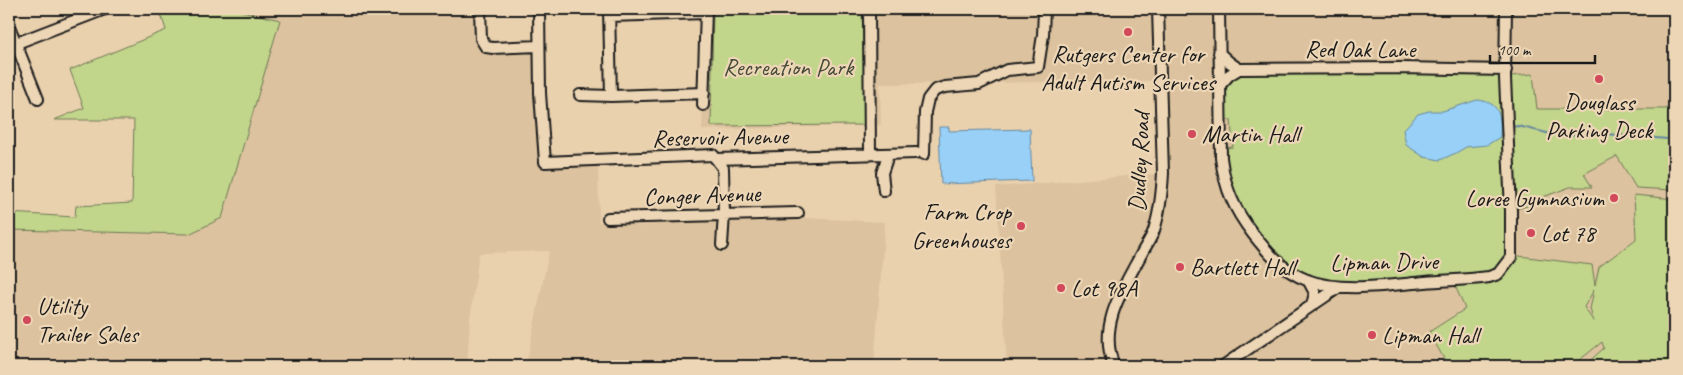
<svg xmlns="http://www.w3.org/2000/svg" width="1683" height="375" font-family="Caveat,sans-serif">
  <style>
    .built { fill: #dcc29e }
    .green { fill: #c1d58b; stroke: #6e7854; fill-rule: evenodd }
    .water { fill: #98d0f7; stroke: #66889f }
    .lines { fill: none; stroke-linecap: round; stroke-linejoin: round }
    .stream { stroke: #66889f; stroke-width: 2 }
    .minor-casing { stroke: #1c1c1c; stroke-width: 14 }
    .minor { stroke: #edd6b5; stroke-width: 10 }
    .poi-dot { fill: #d1495b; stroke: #edd6b5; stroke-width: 2 }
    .labels { text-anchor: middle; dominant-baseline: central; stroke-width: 4.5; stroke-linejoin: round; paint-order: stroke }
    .street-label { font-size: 24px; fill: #1c1c1c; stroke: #edd6b5 }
    .poi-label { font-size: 24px; fill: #1c1c1c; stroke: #edd6b5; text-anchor: start }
    .park-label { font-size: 24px; fill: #454a38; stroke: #edd6b5 }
  </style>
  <rect width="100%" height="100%" fill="#ead1ae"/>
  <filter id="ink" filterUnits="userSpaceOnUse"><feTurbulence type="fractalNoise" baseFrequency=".02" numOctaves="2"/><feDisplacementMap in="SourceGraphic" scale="10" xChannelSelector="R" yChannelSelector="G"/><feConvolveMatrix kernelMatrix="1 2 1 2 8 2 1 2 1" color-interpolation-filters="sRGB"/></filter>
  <g filter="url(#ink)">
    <path class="built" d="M 233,9 L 483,9 L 484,48 L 542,48 L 546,164 L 598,163 L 599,222 L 636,221 L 637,226 L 724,214 L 885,222 L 874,366 L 526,366 L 549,251 L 479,253 L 470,319 L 467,366 L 9,366 L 9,230 L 189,234 L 280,20 Z
      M 706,9 L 1674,9 L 1674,366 L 1007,366 L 996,187 L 1163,173 L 1161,81 L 880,84 L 881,125 L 702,130 Z"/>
    <path class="green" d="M 159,9 L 233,9 L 280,20 L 222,218 L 189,234 L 9,230 L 9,213 L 75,217 L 76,206 L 132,203 L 134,120 L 54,120 L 84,108 L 70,70 L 166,30 Z
      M 713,9 L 862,9 L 865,125 L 711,126 Z
      M 1239,69 L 1507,71 L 1512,76 L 1533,74 L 1537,109 L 1665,109 L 1674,105 L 1674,190 L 1636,188 L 1617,156 L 1584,174 L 1592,187 L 1570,187 L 1543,197 L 1533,204 L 1514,210 L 1511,255 L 1592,265 L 1595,285 L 1599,267 L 1636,239 L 1634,195 L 1674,199 L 1674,366 L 1584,366 L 1604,348 L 1602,342 L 1572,366 L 1448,366 L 1429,332 L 1465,309 L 1454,283 L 1321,286 L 1276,265 L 1230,188 L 1223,148 L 1233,147 L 1231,120 L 1223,120 L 1221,84 ZM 1594,290 L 1590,309 L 1594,322 L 1584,307 Z"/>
    <path class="water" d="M 1477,100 C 1501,102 1501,117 1500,137 L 1487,145 L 1466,147 L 1456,153 L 1440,160 L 1424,157 L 1406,145 L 1403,130 L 1418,114 L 1429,111 L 1443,111 Z
      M 939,127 L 949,127 L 949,131 L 1030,129 L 1032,181 L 941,184 Z"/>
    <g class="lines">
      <path class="stream" d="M 1512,127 L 1518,126 L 1555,135 L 1605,134 L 1668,139 L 1674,138"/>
      <g class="minor-casing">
        <path id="minor" d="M 480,9 L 481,39 L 486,47 L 493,48 L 539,46
          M 539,9 L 540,93 L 545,162 L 713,155 L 716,159 L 916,153
          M 609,9 L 611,96
          M 869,9 L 870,154
          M 1219,9 L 1221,158 C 1225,189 1234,209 1253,234 C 1268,253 1283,271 1307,280 C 1340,293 1390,285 1425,282 C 1446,280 1468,280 1489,277 L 1498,274 L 1511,257 L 1511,211 L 1505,78 L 1506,9
          M 609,16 L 706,13
          M 9,26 L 38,99
          M 9,46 L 105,9
          M 1219,53 L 1229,62 L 1239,69
          M 1221,84 L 1229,75 L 1239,69 L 1401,68 L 1506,70
          M 580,95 L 611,96 L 704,93
          M 703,105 L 706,9
          M 924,154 L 925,112 L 928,99 L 935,90 L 945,87 L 979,84 L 1007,70 L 1038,67 L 1043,35 L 1044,9
          M 716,159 L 723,168 L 724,214 L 722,245
          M 884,191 L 882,173 L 888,155
          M 608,218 L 798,213
          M 1308,280 L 1315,293 L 1312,305
          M 1114,366 C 1097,325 1124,287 1143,251 C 1147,244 1152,237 1154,230 C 1160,212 1162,192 1163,173 L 1158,9
          M 1223,366 L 1339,287"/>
      </g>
      <use href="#minor" class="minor"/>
    </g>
  </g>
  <g class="poi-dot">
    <circle cx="1128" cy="32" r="5"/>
    <circle cx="1599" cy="79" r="5"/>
    <circle cx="1192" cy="134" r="5"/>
    <circle cx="1614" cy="198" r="5"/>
    <circle cx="1021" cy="226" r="5"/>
    <circle cx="1531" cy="233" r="5"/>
    <circle cx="1180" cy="267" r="5"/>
    <circle cx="1061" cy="288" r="5"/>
    <circle cx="27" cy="320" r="5"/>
    <circle cx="1372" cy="335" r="5"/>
  </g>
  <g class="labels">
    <g class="street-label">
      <text x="1360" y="49">Red Oak Lane</text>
      <text transform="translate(720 137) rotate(-1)">Reservoir Avenue</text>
      <text transform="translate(1139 162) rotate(-87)">Dudley Road</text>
      <text transform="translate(702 195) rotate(-2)">Conger Avenue</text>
      <text transform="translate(1384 262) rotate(-1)">Lipman Drive</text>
    </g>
    <g class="poi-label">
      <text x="1128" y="54" text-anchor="middle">Rutgers Center for<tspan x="1128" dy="28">Adult Autism Services</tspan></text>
      <text x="1599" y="102" text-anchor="middle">Douglass<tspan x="1599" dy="28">Parking Deck</tspan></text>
      <text x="1202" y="134">Martin Hall</text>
      <text x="1604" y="198" text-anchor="end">Loree Gymnasium</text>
      <text x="1011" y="212" text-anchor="end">Farm Crop<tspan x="1011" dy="28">Greenhouses</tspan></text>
      <text x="1541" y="233">Lot 78</text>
      <text x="1190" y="267">Bartlett Hall</text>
      <text x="1071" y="288">Lot 98A</text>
      <text x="37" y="306">Utility<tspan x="37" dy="28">Trailer Sales</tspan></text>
      <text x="1382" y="335">Lipman Hall</text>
    </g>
    <g class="park-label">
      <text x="788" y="67">Recreation Park</text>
    </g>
  </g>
  <rect width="1683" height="375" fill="none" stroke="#edd6b5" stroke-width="30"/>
  <rect x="15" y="15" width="1653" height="345" fill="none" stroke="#1c1c1c" stroke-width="2" filter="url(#ink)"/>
  <path d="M1490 55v8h105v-8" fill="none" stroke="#1c1c1c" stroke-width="2.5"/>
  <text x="1498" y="55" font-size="15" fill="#1c1c1c" stroke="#edd6b5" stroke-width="4" paint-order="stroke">100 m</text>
</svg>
